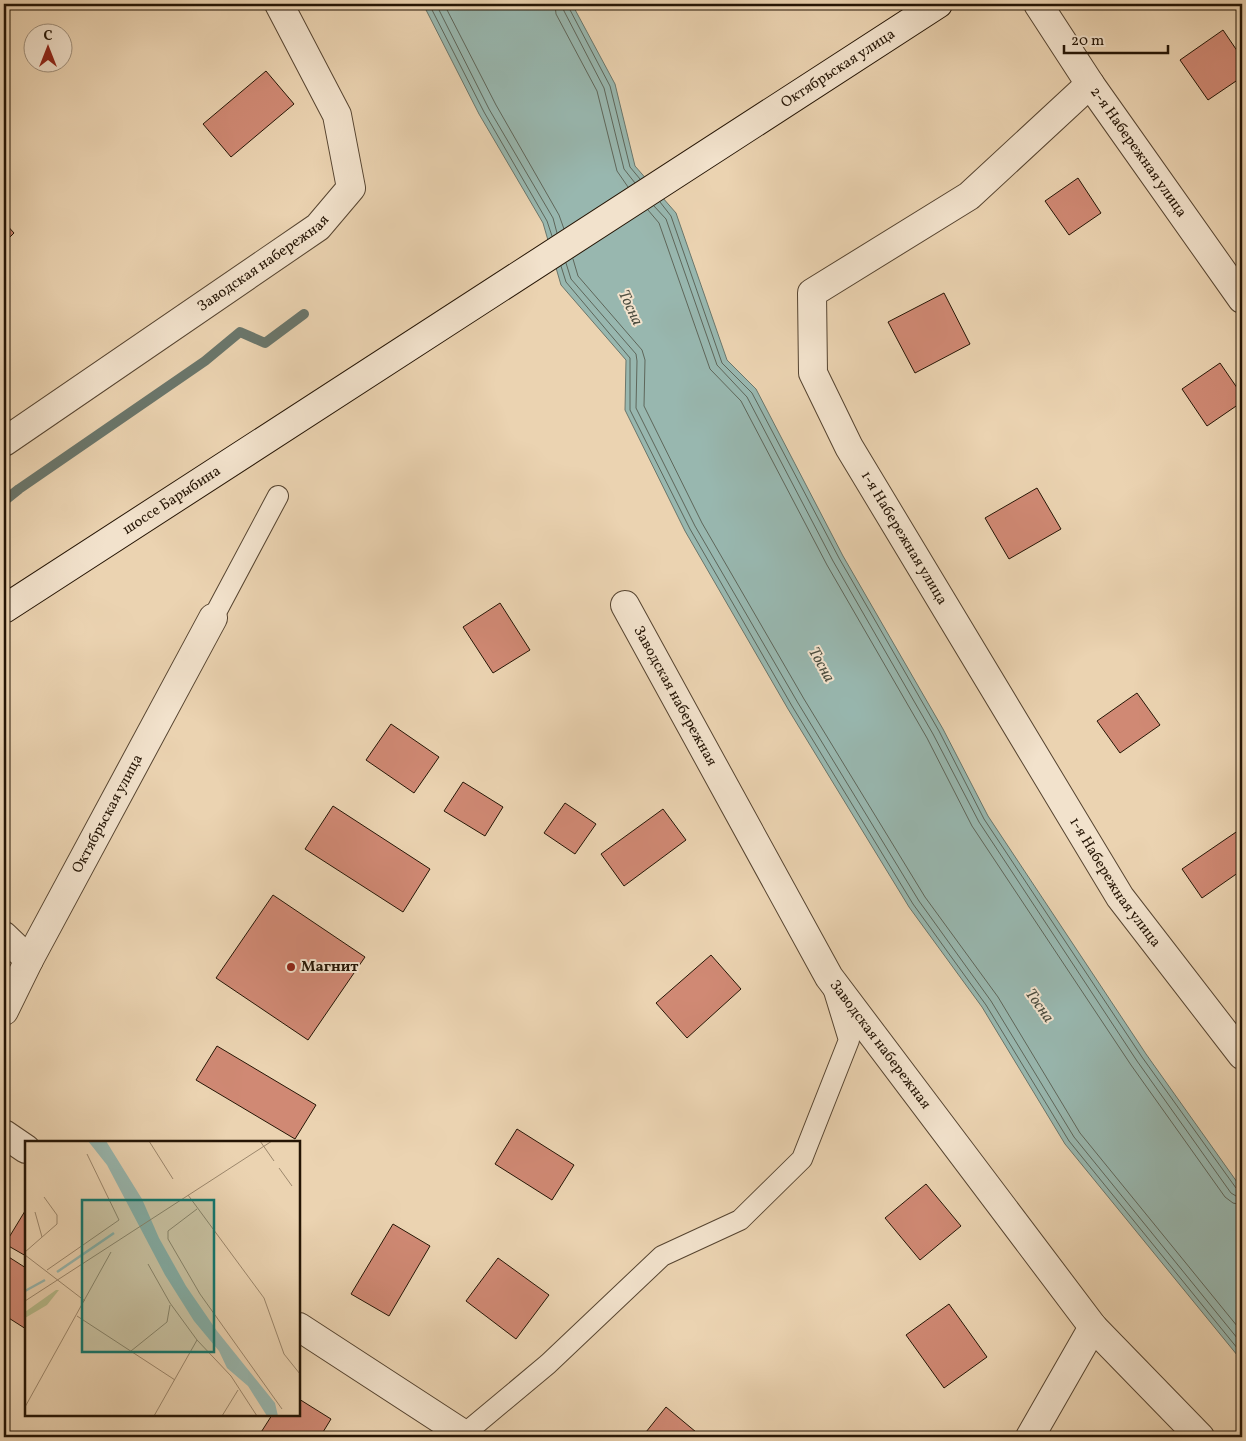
<svg xmlns="http://www.w3.org/2000/svg" width="1246" height="1441" font-family="Vollkorn,serif">
  <style>
    .water { fill: #98b7af; stroke: #6a766b }
    .lines { fill: none; stroke-linecap: round; stroke-linejoin: round }
    .shore { stroke: #5e665a; stroke-width: 1 }
    .stream { stroke: #6a766b; stroke-width: 10 }
    .building { fill: #d08974; stroke: #251505 }
    .service-casing { stroke: #564430; stroke-width: 22 }
    .minor-casing { stroke: #564430; stroke-width: 30 }
    .tertiary-casing { stroke: #564430; stroke-width: 30 }
    .secondary-casing { stroke: #251505; stroke-width: 30 }
    .service { stroke: #f2e2cc; stroke-width: 20 }
    .minor { stroke: #f2e2cc; stroke-width: 28 }
    .tertiary { stroke: #f2e2cc; stroke-width: 28 }
    .secondary { stroke: #f2e2cc; stroke-width: 28 }
    .poi-dot { fill: #8f2418; stroke: #f2e2cc; stroke-width: 2 }
    .labels { text-anchor: middle; dominant-baseline: central; stroke-width: 4; stroke-linejoin: round; paint-order: stroke }
    .street-label { font-size: 15px; fill: #251505; stroke: #f2e2cc }
    .poi-label { font-size: 15px; font-weight: bold; fill: #251505; stroke: #f2e2cc; text-anchor: start }
    .water-label { font-size: 16px; font-style: italic; fill: #4d4e40; stroke: #f2e2cc }
    .inset-river { fill: none; stroke: #98b7af; stroke-width: 2.5 }
    .inset-road { fill: none; stroke: #9c876c; stroke-width: 1 }
    .view { fill: #0f766e; fill-opacity: 0.15; stroke: #0f766e; stroke-width: 2.5 }
    .inset-edge { fill: none; stroke: #251505; stroke-width: 2.5 }
  </style>
  <rect width="100%" height="100%" fill="#ebd3b1"/>
  <filter id="stains"><feTurbulence type="fractalNoise" baseFrequency=".004" numOctaves="4"/><feColorMatrix values="0 0 0 0 .2 0 0 0 0 .09 0 0 0 0 .02 0 0 0 .5 -.17"/></filter>
  <radialGradient id="worn" r=".72"><stop offset=".6" stop-color="#630" stop-opacity="0"/><stop offset="1" stop-color="#630" stop-opacity=".3"/></radialGradient>
  <path class="water" d="M 423,4 L 572,4 L 615,84 L 635,166 L 676,213 L 727,360 L 756,389 L 843,556 L 943,729 L 988,816 L 1146,1054 L 1242,1189 L 1242,1361 L 1065,1144 L 982,1007 L 909,907 L 788,709 L 685,531 L 625,410 L 626,360 L 561,285 L 543,223 L 479,114 Z"/>
  <g class="lines">
    <path class="shore" d="M 429,4 L 484,112 L 547,221 L 552,236
      M 436,4 L 489,109 L 553,218 L 557,233
      M 444,4 L 496,105 L 559,215 L 564,229
      M 555,4 L 556,14 L 597,91 L 617,171 L 628,187
      M 562,4 L 564,11 L 604,88 L 624,169 L 635,183
      M 568,4 L 569,8 L 610,86 L 630,167 L 640,179
      M 660,202 L 671,216 L 722,363 L 752,393 L 839,558 L 939,731 L 984,819 L 1142,1057 L 1236,1188 L 1242,1191
      M 654,206 L 666,219 L 717,365 L 747,397 L 833,561 L 933,734 L 979,822 L 1137,1061 L 1231,1193 L 1236,1196 L 1242,1197
      M 648,210 L 659,223 L 710,369 L 741,401 L 827,565 L 927,738 L 972,826 L 1131,1065 L 1225,1197 L 1233,1203 L 1242,1205
      M 573,259 L 578,276 L 642,350 L 645,360 L 644,406 L 702,523 L 804,699 L 925,897 L 998,997 L 1080,1133 L 1242,1332
      M 566,263 L 571,279 L 636,354 L 637,361 L 636,408 L 695,526 L 798,703 L 919,901 L 991,1001 L 1074,1137 L 1242,1344
      M 561,266 L 566,282 L 630,358 L 630,410 L 690,529 L 792,706 L 913,904 L 986,1005 L 1069,1141 L 1242,1354"/>
    <path class="stream" d="M 4,501 L 19,489 L 205,361 L 240,332 L 265,343 L 304,314"/>
  </g>
  <path class="building" d="M 1223,30 L 1242,58 L 1242,77 L 1208,100 L 1180,60 Z
    M 266,71 L 294,104 L 231,157 L 203,124 Z
    M 1078,178 L 1101,213 L 1069,235 L 1045,201 Z
    M 4,222 L 14,233 L 4,243 Z
    M 944,293 L 970,344 L 915,373 L 888,322 Z
    M 1220,363 L 1242,395 L 1242,402 L 1207,426 L 1182,389 Z
    M 1037,488 L 1061,529 L 1009,559 L 985,518 Z
    M 500,603 L 530,650 L 493,673 L 463,627 Z
    M 1137,693 L 1160,725 L 1120,753 L 1097,721 Z
    M 391,724 L 439,757 L 414,793 L 366,760 Z
    M 463,782 L 503,807 L 485,836 L 444,811 Z
    M 565,803 L 596,824 L 575,854 L 544,833 Z
    M 333,806 L 430,869 L 403,912 L 305,849 Z
    M 663,809 L 686,840 L 624,886 L 601,854 Z
    M 1242,828 L 1242,870 L 1202,898 L 1182,869 Z
    M 273,895 L 365,957 L 308,1040 L 216,978 Z
    M 711,955 L 741,989 L 687,1038 L 656,1003 Z
    M 217,1046 L 316,1105 L 295,1139 L 196,1080 Z
    M 517,1129 L 574,1165 L 552,1200 L 495,1164 Z
    M 926,1184 L 961,1226 L 920,1260 L 885,1218 Z
    M 25,1211 L 26,1212 L 26,1256 L 5,1244 Z
    M 393,1224 L 430,1246 L 389,1316 L 351,1294 Z
    M 4,1254 L 26,1268 L 26,1329 L 4,1315 Z
    M 498,1258 L 549,1295 L 516,1339 L 466,1301 Z
    M 949,1304 L 987,1357 L 944,1388 L 906,1335 Z
    M 299,1399 L 331,1419 L 320,1437 L 258,1437 L 272,1415 L 299,1415 Z
    M 666,1407 L 702,1437 L 642,1437 Z"/>
  <g class="lines">
    <g class="service-casing">
      <path id="service" d="M 213,618 L 278,496
        M 463,1435 L 548,1364 L 662,1256 L 740,1220 L 802,1159 L 849,1040 L 834,991"/>
    </g>
    <g class="minor-casing">
      <g id="minor">
        <path id="s1" d="M 1090,84 L 969,196 L 812,293 L 813,373 L 849,447 L 1120,897 L 1242,1055"/>
        <path id="s2" d="M 4,442 L 318,227 L 351,188 L 337,115 L 279,4"/>
        <path id="s3" d="M 625,605 L 829,977 L 1093,1327 L 1200,1437"/>
        <path id="s4" d="M 29,960 L 213,618"/>
        <path d="M 4,1134 L 26,1149"/>
        <path d="M 299,1327 L 468,1437"/>
        <path d="M 1030,1437 L 1093,1327"/>
      </g>
    </g>
    <g class="tertiary-casing">
      <g id="tertiary">
        <path id="s5" d="M 1038,4 L 1090,84 L 1242,299"/>
        <path d="M 4,936 L 29,960 L 4,1011"/>
      </g>
    </g>
    <g class="secondary-casing">
      <g id="secondary">
        <path id="s6" d="M 4,609 L 938,4"/>
      </g>
    </g>
    <use href="#service" class="service"/>
    <use href="#minor" class="minor"/>
    <use href="#tertiary" class="tertiary"/>
    <use href="#secondary" class="secondary"/>
  </g>
  <circle class="poi-dot" cx="291" cy="967" r="5"/>
  <g class="labels">
    <g class="street-label">
      <text stroke="none"><textPath href="#s6" startOffset="994">Октябрьская улица</textPath></text>
      <text stroke="none"><textPath href="#s5" startOffset="179">2-я Набережная улица</textPath></text>
      <text stroke="none"><textPath href="#s2" startOffset="315">Заводская набережная</textPath></text>
      <text stroke="none"><textPath href="#s6" startOffset="200">шоссе Барыбина</textPath></text>
      <text stroke="none"><textPath href="#s1" startOffset="618">1-я Набережная улица</textPath></text>
      <text stroke="none"><textPath href="#s3" startOffset="104">Заводская набережная</textPath></text>
      <text stroke="none"><textPath href="#s4" startOffset="166">Октябрьская улица</textPath></text>
      <text stroke="none"><textPath href="#s1" startOffset="1022">1-я Набережная улица</textPath></text>
      <text stroke="none"><textPath href="#s3" startOffset="509">Заводская набережная</textPath></text>
    </g>
    <g class="poi-label">
      <text x="301" y="967">Магнит</text>
    </g>
    <g class="water-label">
      <text transform="translate(630 308) rotate(65)">Тосна</text>
      <text transform="translate(821 665) rotate(61)">Тосна</text>
      <text transform="translate(1039 1006) rotate(55)">Тосна</text>
    </g>
  </g>
  <g transform="translate(25 1141)">
    <rect width="275" height="275" fill="#ebd3b1"/>
    <path d="M 31,149 L 34,149 L 22,164 L 0,177 L 0,171 Z" fill="#b7bc8c"/>
    <path d="M 63,0 L 81,0 L 117,58 L 134,97 L 161,145 L 192,190 L 250,262 L 253,275 L 242,275 L 223,245 L 202,227 L 194,210 L 169,180 L 140,134 L 82,24 Z" fill="#98b7af"/>
    <path class="inset-river" d="M 32,131 L 89,92M 0,150 L 20,139"/>
    <path class="inset-road" d="M 124,0 L 148,38M 235,0 L 249,20M 254,27 L 267,45M 163,54 L 239,157 L 259,213 L 275,233M 172,68 L 143,90 L 143,98 L 175,153 L 257,268M 10,71 L 17,96M 0,111 L 32,83 L 32,74 L 19,56M 0,114 L 60,160M 123,123 L 145,162 L 172,199 L 206,235 L 232,275M 22,129 L 94,79 L 62,13M 0,160 L 247,0M 52,175 L 150,239M 106,210 L 142,181 L 145,164M 0,266 L 86,111M 129,275 L 172,199M 197,275 L 213,249"/>
    <path class="view" d="M 57,59 L 189,59 L 189,211 L 57,211 Z"/>
    <rect width="275" height="275" class="inset-edge"/>
  </g>
  <rect width="1246" height="1441" fill="none" stroke="#ebd3b1" stroke-width="20"/>
  <rect x="5" y="5" width="1236" height="1431" fill="none" stroke="#251505" stroke-width="2.5"/>
  <rect x="10" y="10" width="1226" height="1421" fill="none" stroke="#251505"/>
  <g transform="translate(48 48)"><circle r="24" fill="#f2e2cc" stroke="#a0907c"/>
  <path d="M0-4L9 19L0 12L-9 19Z" fill="#8f2418"/>
  <text y="-8" font-size="14" font-weight="bold" text-anchor="middle" fill="#251505">С</text>
  </g>
  <path d="M1064 45v8h104v-8" fill="none" stroke="#251505" stroke-width="2.5"/>
  <text x="1071" y="45" font-size="15" fill="#251505" stroke="#f2e2cc" stroke-width="4" paint-order="stroke">20 m</text>
  <rect width="100%" height="100%" filter="url(#stains)"/>
  <rect width="100%" height="100%" fill="url(#worn)"/>
</svg>
